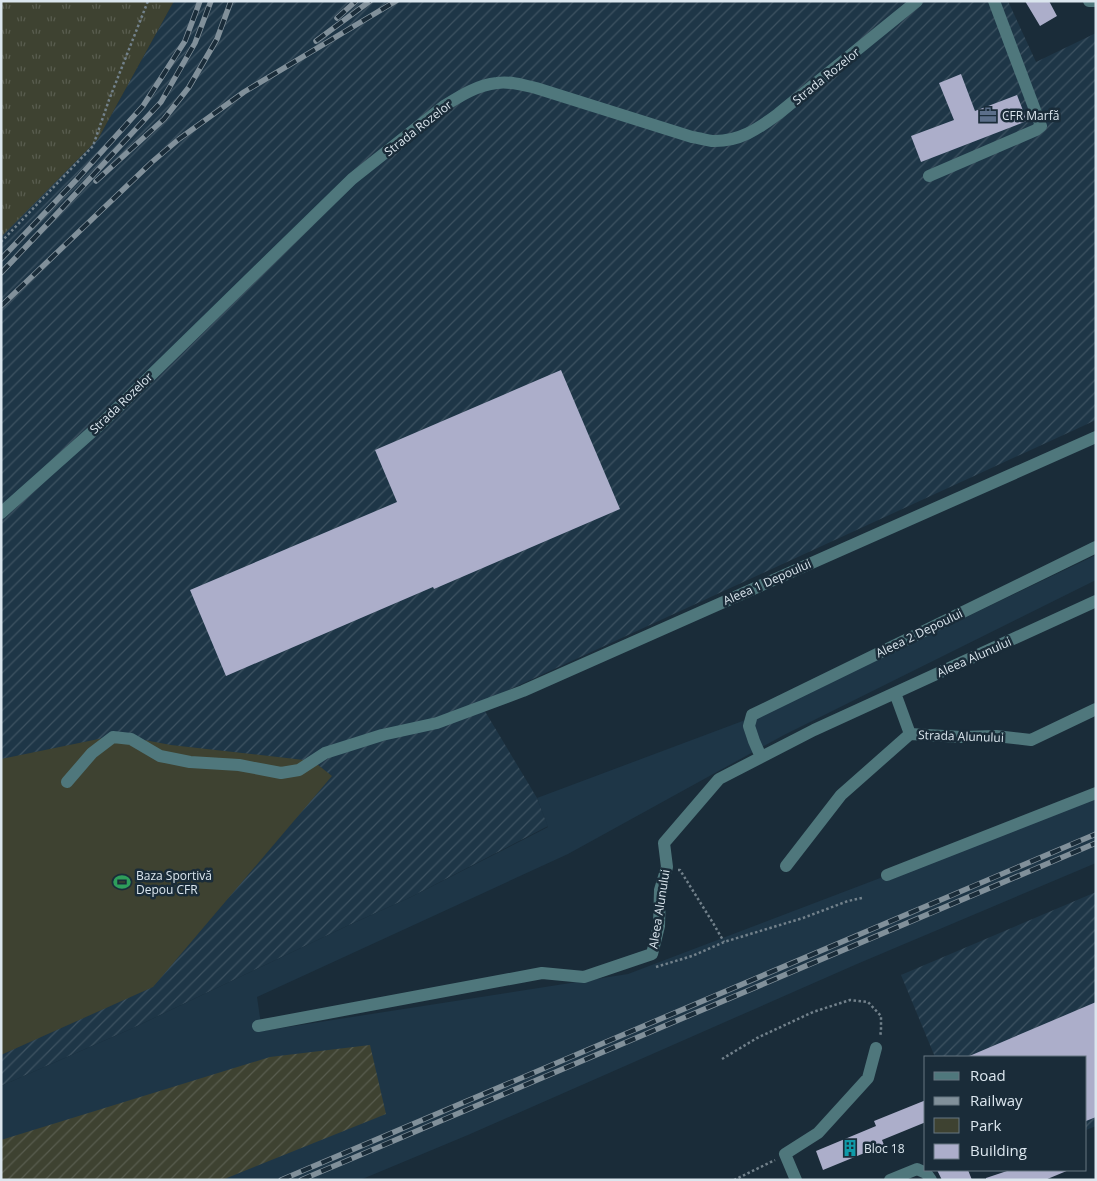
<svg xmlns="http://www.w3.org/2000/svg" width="1097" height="1181" font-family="'Open Sans',sans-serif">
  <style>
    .industrial { fill: url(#industrial-furrows) }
    .built { fill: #1e3647 }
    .grass { fill: url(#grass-tufts) }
    .park { fill: #3e4231 }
    .garden { fill: url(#garden-furrows) }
    .building { fill: #acaeca }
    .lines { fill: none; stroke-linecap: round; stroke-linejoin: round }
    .path { stroke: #72818b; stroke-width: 2.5; stroke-dasharray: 2.5 2.5; stroke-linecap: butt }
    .minor { stroke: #4f777c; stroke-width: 12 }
    .rail-casing { stroke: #81909a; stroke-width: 5.5 }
    .rail { stroke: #1a2c39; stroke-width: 4; stroke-dasharray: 11; stroke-linecap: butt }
    .labels { text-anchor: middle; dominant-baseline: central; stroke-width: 5; stroke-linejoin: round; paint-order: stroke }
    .street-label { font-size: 12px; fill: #dbe6ee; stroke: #1a2c39 }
    .poi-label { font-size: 12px; fill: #dbe6ee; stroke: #1a2c39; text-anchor: start }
  </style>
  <defs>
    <pattern id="industrial-furrows" width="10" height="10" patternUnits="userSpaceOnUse" patternTransform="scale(1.25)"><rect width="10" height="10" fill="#1e3647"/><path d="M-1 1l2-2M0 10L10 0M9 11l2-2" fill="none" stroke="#3e5362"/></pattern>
    <pattern id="grass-tufts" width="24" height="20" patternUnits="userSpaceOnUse" patternTransform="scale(1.25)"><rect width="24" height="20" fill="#3e4231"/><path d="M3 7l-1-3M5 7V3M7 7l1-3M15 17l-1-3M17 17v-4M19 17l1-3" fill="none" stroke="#595d4f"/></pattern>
    <pattern id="garden-furrows" width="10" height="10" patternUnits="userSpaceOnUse" patternTransform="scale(1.25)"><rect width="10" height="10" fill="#3e4231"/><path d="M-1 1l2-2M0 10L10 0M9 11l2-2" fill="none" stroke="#595d4f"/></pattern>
  </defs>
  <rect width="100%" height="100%" fill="#1a2c39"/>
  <path class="industrial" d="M 174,1 L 1008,1 L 1036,62 L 1096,33 L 1096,420 L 480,703 L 537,798 L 548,826 L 411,897 L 347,926 L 133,1028 L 1,1086 L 1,237 L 98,139 Z
    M 1096,892 L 1096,1126 L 1086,1130 L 1086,1057 L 935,1057 L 901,975 Z"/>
  <path class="built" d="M 1096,555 L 1096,580 L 784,735 L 568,854 L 257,997 L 262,1031 L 628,974 L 917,864 L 1096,790 L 1096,863 L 857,964 L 468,1135 L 360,1180 L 1,1180 L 1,1086 L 133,1028 L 347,926 L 411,897 L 548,827 L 537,798 L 772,710 Z"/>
  <path class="grass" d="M 1,1 L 174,1 L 98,139 L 1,237 Z"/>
  <path class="park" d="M 118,735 L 171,745 L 313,761 L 332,776 L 153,987 L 1,1055 L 1,759 Z"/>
  <path class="garden" d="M 370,1045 L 386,1114 L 222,1180 L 1,1180 L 1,1140 L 270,1057 Z"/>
  <path class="building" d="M 1025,1 L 1049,1 L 1057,16 L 1040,26 Z
    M 961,74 L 975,111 L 1017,95 L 1027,121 L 921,162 L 911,136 L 954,120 L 939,83 Z
    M 561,370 L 620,509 L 434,589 L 433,587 L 226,676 L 190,590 L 397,502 L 375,450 Z
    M 1096,1002 L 1096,1117 L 1086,1121 L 1086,1057 L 967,1057 Z
    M 926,1100 L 926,1122 L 882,1140 L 884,1145 L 823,1170 L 816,1151 L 876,1126 L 874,1121 Z
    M 937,1170 L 968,1170 L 972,1180 L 942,1180 Z
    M 1010,1170 L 1069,1170 L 1045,1180 L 986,1180 L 986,1178 Z"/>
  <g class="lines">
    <path class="path" d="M 1,242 L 93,146 L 109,100 L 148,1
      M 678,870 L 680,870 L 713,923 L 724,942
      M 656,967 L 692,956 L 724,942 L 803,918 L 848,901 L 862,898
      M 722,1059 L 757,1038 L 813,1012 L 850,1000 L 868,1002 L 881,1016 L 881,1031 L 880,1037
      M 734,1180 L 775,1160"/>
    <path class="minor" d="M 1089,1 L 1094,1
      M 929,176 L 1036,130 L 1041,126 L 994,1
      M 1,513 L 102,423 L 352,179 L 444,106 C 460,96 477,85 497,83 C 510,81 524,85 536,88 L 692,137 C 699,138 706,140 712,141 C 739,142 758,129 778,114 L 917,1
      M 895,693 L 910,734
      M 761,757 L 754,741 L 749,726 L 752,715 L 1096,547
      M 67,782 L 92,753 L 113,737 L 131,739 L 160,756 L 190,762 L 239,765 L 281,773 L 299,770 L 325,753 L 382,735 L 437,723 L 523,691 L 1096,437
      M 786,866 L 841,795 L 910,734 L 961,737 L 996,736 L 1031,740 L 1096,709
      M 887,875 L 1096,793
      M 258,1026 L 542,973 L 584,977 L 652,954 L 659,926 L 660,890 L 667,867 L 664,843 L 719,779 L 814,730 L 1096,601
      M 796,1180 L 785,1154 L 818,1133 L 868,1078 L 876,1048
      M 890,1180 L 917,1169 L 926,1173 L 931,1180"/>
    <g class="rail-casing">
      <path id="rail" d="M 337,18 L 356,1
        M 316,41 L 370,1
        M 96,181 L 164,119 L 189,87 L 217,39 L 231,1
        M 1,259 L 78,178 L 143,106 L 185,41 L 200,1
        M 1,273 L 54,217 L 161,102 L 195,43 L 211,1
        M 1,306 L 152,162 L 179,139 L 244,92 L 396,1
        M 281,1180 L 1096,834
        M 301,1180 L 1096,843"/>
    </g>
    <use href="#rail" class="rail"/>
  </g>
  <defs>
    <g id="office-bare" transform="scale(1.35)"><path d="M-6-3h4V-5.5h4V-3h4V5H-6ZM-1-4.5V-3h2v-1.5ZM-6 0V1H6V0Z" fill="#5c6f8a" stroke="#1a2c39" stroke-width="2.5" paint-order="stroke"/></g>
    <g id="stadium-bare" transform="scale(1.35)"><path d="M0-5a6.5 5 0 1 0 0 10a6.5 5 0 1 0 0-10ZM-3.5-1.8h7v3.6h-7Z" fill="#2e9e5b" stroke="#1a2c39" stroke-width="2.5" paint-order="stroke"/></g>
    <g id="building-bare" transform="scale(1.35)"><path d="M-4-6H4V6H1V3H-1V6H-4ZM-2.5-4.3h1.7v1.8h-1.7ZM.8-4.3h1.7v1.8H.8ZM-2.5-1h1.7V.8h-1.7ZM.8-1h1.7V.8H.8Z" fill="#0f9aa8" stroke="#1a2c39" stroke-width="2.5" paint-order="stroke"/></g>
  </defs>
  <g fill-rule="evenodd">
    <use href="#office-bare" x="988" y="115"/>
    <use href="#stadium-bare" x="122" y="882"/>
    <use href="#building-bare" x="850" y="1148"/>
  </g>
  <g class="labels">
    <g class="street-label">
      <text transform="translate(826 76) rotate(-39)">Strada Rozelor</text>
      <text transform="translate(418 128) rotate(-38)">Strada Rozelor</text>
      <text transform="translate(121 403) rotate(-44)">Strada Rozelor</text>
      <text transform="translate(767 582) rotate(-24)">Aleea 1 Depoului</text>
      <text transform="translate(919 633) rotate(-26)">Aleea 2 Depoului</text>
      <text transform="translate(974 657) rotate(-24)">Aleea Alunului</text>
      <text transform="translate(961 736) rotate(2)">Strada Alunului</text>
      <text transform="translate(659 909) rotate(-81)">Aleea Alunului</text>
    </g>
    <g class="poi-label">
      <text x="1002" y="115">CFR Marfă</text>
      <text x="136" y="875">Baza Sportivă<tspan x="136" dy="14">Depou CFR</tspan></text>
      <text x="864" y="1148">Bloc 18</text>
    </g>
  </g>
  <rect width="1097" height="1181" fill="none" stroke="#dbe6ee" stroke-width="5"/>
  <rect x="924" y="1056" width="162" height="115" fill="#1a2c39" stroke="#677681"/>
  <rect x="934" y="1072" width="25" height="8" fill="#4f777c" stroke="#677681"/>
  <text x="970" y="1081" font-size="15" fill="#dbe6ee">Road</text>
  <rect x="934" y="1097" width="25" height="8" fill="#81909a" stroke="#677681"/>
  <text x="970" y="1106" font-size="15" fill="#dbe6ee">Railway</text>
  <rect x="934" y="1118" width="25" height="15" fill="#3e4231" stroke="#677681"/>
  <text x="970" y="1131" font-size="15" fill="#dbe6ee">Park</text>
  <rect x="934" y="1144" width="25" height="15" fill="#acaeca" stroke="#677681"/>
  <text x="970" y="1156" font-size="15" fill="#dbe6ee">Building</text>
</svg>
